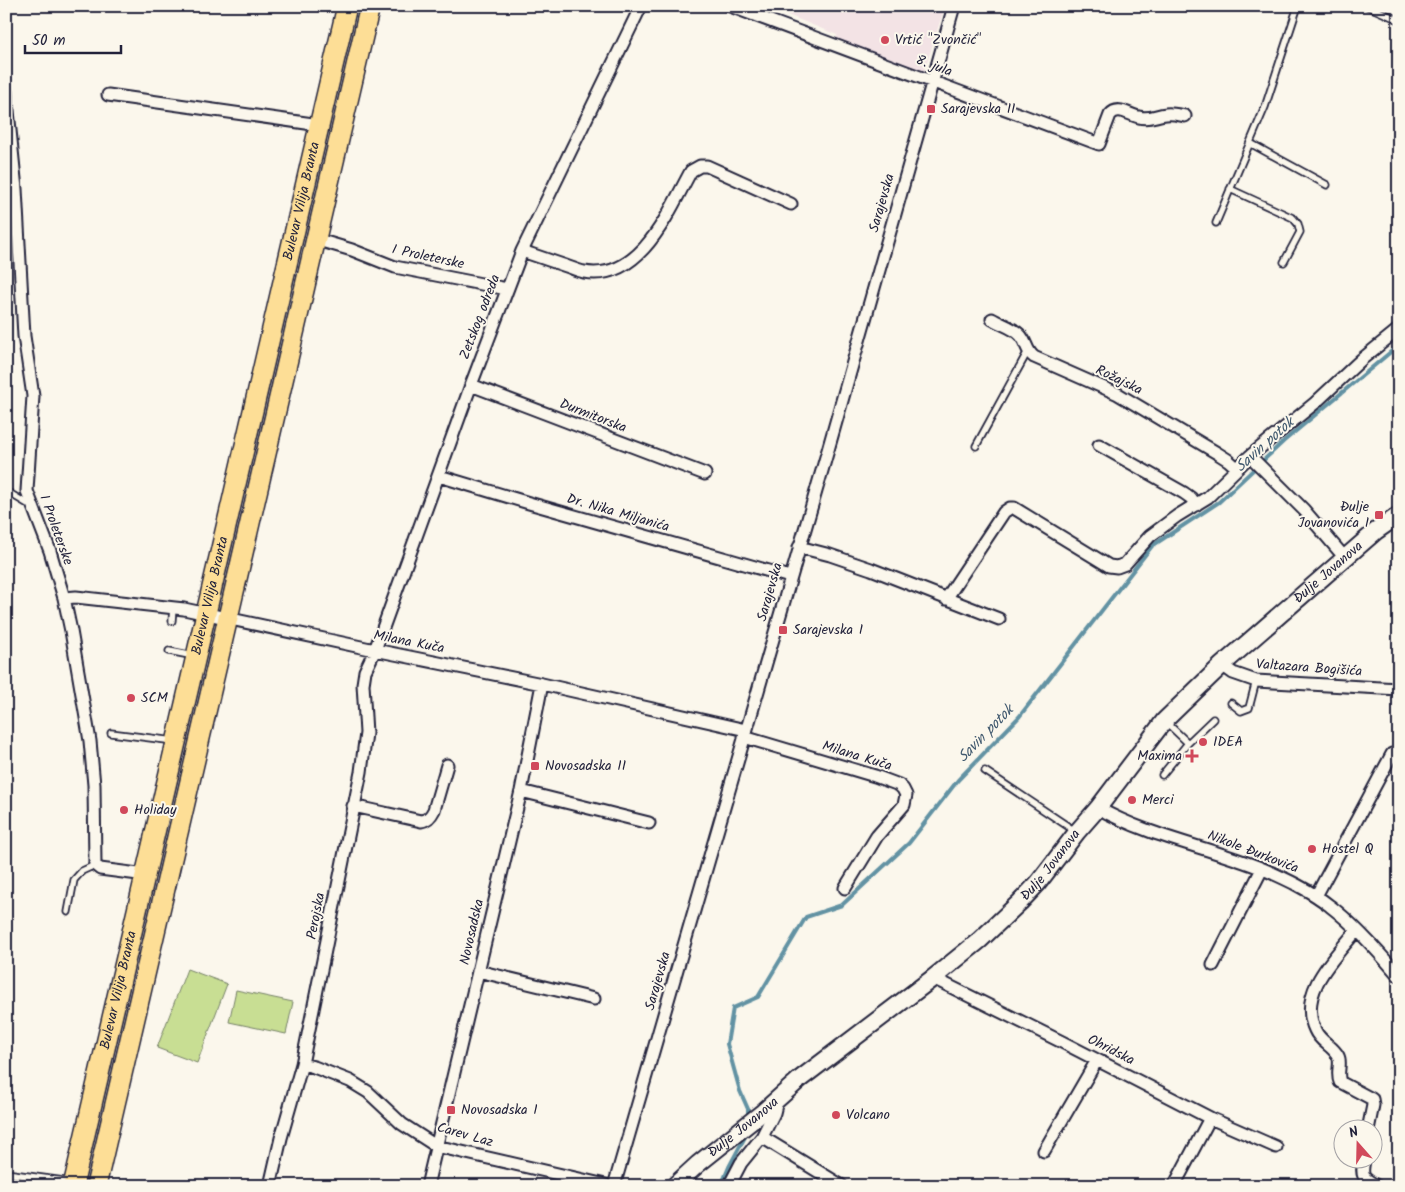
<svg xmlns="http://www.w3.org/2000/svg" width="1405" height="1192" font-family="Kalam,sans-serif">
  <style>
    .built { fill: #f3e3e5 }
    .green { fill: #c8de93; stroke: #758067 }
    .lines { fill: none; stroke-linecap: round; stroke-linejoin: round }
    .stream { stroke: #6292a3; stroke-width: 4 }
    .lane-casing { stroke: #22223b; stroke-width: 9 }
    .street-casing { stroke: #22223b; stroke-width: 15 }
    .secondary-casing { stroke: #22223b; stroke-width: 20 }
    .primary-casing { stroke: #22223b; stroke-width: 22 }
    .lane { stroke: #fbf7ec; stroke-width: 5.5 }
    .street { stroke: #fbf7ec; stroke-width: 11 }
    .secondary { stroke: #fbf7ec; stroke-width: 16 }
    .primary { stroke: #fdde96; stroke-width: 19 }
    .poi-dot { fill: #d1495b; stroke: #fbf7ec; stroke-width: 2 }
    .labels { text-anchor: middle; dominant-baseline: central; stroke-width: 4; stroke-linejoin: round; paint-order: stroke }
    .poi-label { font-size: 14px; fill: #22223b; stroke: #fbf7ec; text-anchor: start }
    .street-label { font-size: 14px; fill: #22223b; stroke: #fbf7ec }
    .water-label { font-size: 15px; font-style: italic; fill: #425a6f; stroke: #fbf7ec }
  </style>
  <rect width="100%" height="100%" fill="#fbf7ec"/>
  <filter id="ink" filterUnits="userSpaceOnUse"><feTurbulence type="fractalNoise" baseFrequency=".02" numOctaves="2"/><feDisplacementMap in="SourceGraphic" scale="10" xChannelSelector="R" yChannelSelector="G"/><feConvolveMatrix kernelMatrix="1 2 1 2 8 2 1 2 1" color-interpolation-filters="sRGB"/></filter>
  <g filter="url(#ink)">
    <path class="built" d="M 785,6 L 945,6 L 922,78 L 835,45 L 837,35 L 783,13 Z"/>
    <path class="green" d="M 187,969 L 227,984 L 197,1063 L 157,1048 Z
      M 236,990 L 293,1002 L 286,1034 L 229,1022 Z"/>
    <g class="lines">
      <path class="stream" d="M 748,1116 L 748,1109 L 740,1091 L 727,1044 L 733,1008 L 758,997 L 806,917 L 842,905 L 909,843 L 958,780 L 1019,717 L 1152,546 L 1219,502 L 1284,441 L 1399,345
        M 721,1186 L 729,1167 L 747,1133"/>
      <g class="lane-casing">
        <path id="lane" d="M 1367,6 L 1399,20
          M 1250,143 L 1327,185
          M 1230,189 L 1293,218 L 1298,224 L 1300,232 L 1284,262
          M 1216,223 L 1265,107 L 1298,6
          M 976,446 L 1028,351
          M 6,491 L 31,506
          M 172,621 L 173,608
          M 169,651 L 194,656
          M 1231,703 L 1241,711 L 1249,708 L 1256,681
          M 111,733 L 174,741
          M 1188,743 L 1213,719
          M 985,771 L 1075,831
          M 1162,775 L 1188,743 L 1166,722
          M 68,912 L 74,880 L 82,871 L 95,865
          M 6,1173 L 72,1182"/>
      </g>
      <g class="street-casing">
        <path id="street" d="M 730,6 L 1099,144 L 1110,115 C 1118,105 1129,115 1139,117 C 1149,120 1156,115 1166,114 C 1172,113 1179,115 1185,116
          M 6,91 L 16,189 L 24,336 L 33,396 L 27,491 L 50,551 L 64,598 L 71,631 L 90,741 L 94,785 L 95,865 L 100,869 L 146,875
          M 108,95 L 320,125
          M 316,240 L 325,242 L 352,250 L 395,267 L 507,289
          M 522,251 C 537,256 551,261 566,266 C 572,268 578,271 584,272 C 641,282 669,211 691,171 L 700,166 L 707,166 L 791,204
          M 992,319 C 1000,324 1015,328 1021,336 C 1027,343 1026,351 1034,357 L 1118,394 L 1217,453 L 1228,460 L 1237,468
          M 471,385 L 705,474
          M 1099,445 L 1184,493 L 1191,498 L 1196,505
          M 1250,456 L 1304,510 L 1345,558
          M 439,476 L 529,503 L 790,577
          M 799,547 L 830,555 L 871,569 L 999,619
          M 64,598 L 76,597 L 184,609 L 375,650 L 542,684 L 746,730
          M 946,599 L 1004,512 L 1010,508 L 1014,508 L 1109,566 L 1117,567 L 1125,564 L 1150,536 L 1177,516 L 1208,497 L 1250,456 L 1315,403 L 1362,359 L 1399,329
          M 1222,665 L 1233,673 L 1256,681 L 1399,689
          M 744,737 L 875,776 L 899,785 L 903,789 L 906,795 L 904,805 L 877,836 L 845,888
          M 521,791 L 649,823
          M 353,806 L 421,821 C 428,820 431,816 434,810 L 447,765
          M 1098,808 C 1149,837 1209,847 1263,869 C 1286,879 1310,890 1330,906 C 1355,925 1378,951 1399,976
          M 1316,896 L 1392,754
          M 1357,930 C 1335,957 1297,992 1315,1030 C 1320,1042 1333,1046 1338,1056 C 1342,1063 1336,1073 1340,1082 L 1372,1099 L 1373,1105 L 1368,1130
          M 1213,965 L 1262,869
          M 478,971 L 594,999
          M 933,978 L 1062,1042 L 1210,1118 L 1276,1147
          M 302,1064 L 314,1067 L 350,1081 L 368,1092 L 402,1124 L 436,1146 L 610,1186
          M 762,1137 L 842,1186
          M 1044,1151 L 1097,1060
          M 1364,1160 C 1361,1176 1362,1178 1377,1186
          M 270,1186 L 281,1138 L 302,1064 L 361,772 L 366,733 L 363,684 L 365,671 L 375,650 L 471,385 L 522,251 L 641,6
          M 427,1186 L 521,791 L 542,684
          M 614,1186 L 828,450 L 954,6
          M 729,1186 L 741,1163 L 762,1137 L 774,1113 L 777,1101
          M 1174,1186 L 1210,1118"/>
      </g>
      <g class="secondary-casing">
        <g id="secondary">
          <path id="s1" d="M 674,1186 L 698,1164 L 763,1112 L 800,1079 L 933,978 L 980,940 L 1020,902 L 1038,883 L 1077,832 L 1098,808 L 1164,721 L 1222,665 L 1376,531 L 1399,515"/>
        </g>
      </g>
      <g class="primary-casing">
        <g id="primary">
          <path id="s2" d="M 73,1186 L 347,6"/>
          <path d="M 96,1186 L 370,6"/>
        </g>
      </g>
      <use href="#lane" class="lane"/>
      <use href="#street" class="street"/>
      <use href="#secondary" class="secondary"/>
      <use href="#primary" class="primary"/>
    </g>
  </g>
  <g class="poi-dot">
    <circle cx="885" cy="40" r="5"/>
    <rect x="926" y="104" width="10" height="10" rx="2.5"/>
    <rect x="1374" y="510" width="10" height="10" rx="2.5"/>
    <rect x="778" y="625" width="10" height="10" rx="2.5"/>
    <circle cx="131" cy="698" r="5"/>
    <circle cx="1203" cy="742" r="5"/>
    <path d="M1189.5 748.5h5v5h5v5h-5v5h-5v-5h-5v-5h5z"/>
    <rect x="530" y="761" width="10" height="10" rx="2.5"/>
    <circle cx="1132" cy="800" r="5"/>
    <circle cx="124" cy="810" r="5"/>
    <circle cx="1312" cy="849" r="5"/>
    <rect x="446" y="1105" width="10" height="10" rx="2.5"/>
    <circle cx="836" cy="1115" r="5"/>
  </g>
  <g class="labels">
    <g class="poi-label">
      <text x="895" y="40">Vrtić "Zvončić"</text>
      <text x="941" y="109">Sarajevska II</text>
      <text x="1369" y="507" text-anchor="end">Đulje<tspan x="1369" dy="16">Jovanovića I</tspan></text>
      <text x="793" y="630">Sarajevska I</text>
      <text x="141" y="698">SCM</text>
      <text x="1213" y="742">IDEA</text>
      <text x="1182" y="756" text-anchor="end">Maxima</text>
      <text x="545" y="766">Novosadska II</text>
      <text x="1142" y="800">Merci</text>
      <text x="134" y="810">Holiday</text>
      <text x="1322" y="849">Hostel Q</text>
      <text x="461" y="1110">Novosadska I</text>
      <text x="846" y="1115">Volcano</text>
    </g>
    <g class="street-label">
      <text transform="translate(934 66) rotate(21)">8. jula</text>
      <text stroke="none"><textPath href="#s2" startOffset="1011">Bulevar Vilija Branta</textPath></text>
      <text transform="translate(882 203) rotate(-74)">Sarajevska</text>
      <text transform="translate(428 257) rotate(12)">I Proleterske</text>
      <text transform="translate(480 317) rotate(-69)">Zetskog odreda</text>
      <text transform="translate(1119 380) rotate(26)">Rožajska</text>
      <text transform="translate(593 416) rotate(21)">Durmitorska</text>
      <text transform="translate(618 513) rotate(16)">Dr. Nika Miljanića</text>
      <text transform="translate(56 530) rotate(70)">I Proleterske</text>
      <text stroke="none"><textPath href="#s1" startOffset="901">Đulje Jovanova</textPath></text>
      <text transform="translate(770 592) rotate(-74)">Sarajevska</text>
      <text stroke="none"><textPath href="#s2" startOffset="606">Bulevar Vilija Branta</textPath></text>
      <text transform="translate(409 642) rotate(11)">Milana Kuča</text>
      <text transform="translate(1309 668) rotate(4)">Valtazara Bogišića</text>
      <text transform="translate(857 756) rotate(17)">Milana Kuča</text>
      <text transform="translate(1253 852) rotate(21)">Nikole Đurkovića</text>
      <text stroke="none"><textPath href="#s1" startOffset="496">Đulje Jovanova</textPath></text>
      <text transform="translate(316 916) rotate(-79)">Perojska</text>
      <text transform="translate(472 932) rotate(-77)">Novosadska</text>
      <text transform="translate(658 981) rotate(-74)">Sarajevska</text>
      <text stroke="none"><textPath href="#s2" startOffset="201">Bulevar Vilija Branta</textPath></text>
      <text transform="translate(1111 1050) rotate(27)">Ohridska</text>
      <text stroke="none"><textPath href="#s1" startOffset="91">Đulje Jovanova</textPath></text>
      <text transform="translate(465 1135) rotate(16)">Carev Laz</text>
    </g>
    <g class="water-label">
      <text transform="translate(1265 445) rotate(-42)">Savin potok</text>
      <text transform="translate(986 734) rotate(-46)">Savin potok</text>
    </g>
  </g>
  <rect width="1405" height="1192" fill="none" stroke="#fbf7ec" stroke-width="25"/>
  <rect x="12" y="12" width="1380" height="1167" fill="none" stroke="#22223b" stroke-width="2" filter="url(#ink)"/>
  <g transform="translate(1358 1144) rotate(340)"><circle r="24" fill="#fbf7ec" stroke="#a4a2a5"/>
  <path d="M0-4L9 19L0 12L-9 19Z" fill="#d1495b"/>
  <text y="-8" font-size="14" font-weight="bold" text-anchor="middle" fill="#22223b">N</text>
  </g>
  <path d="M25 45v8h96v-8" fill="none" stroke="#22223b" stroke-width="2.5"/>
  <text x="32" y="45" font-size="15" fill="#22223b" stroke="#fbf7ec" stroke-width="4" paint-order="stroke">50 m</text>
</svg>
